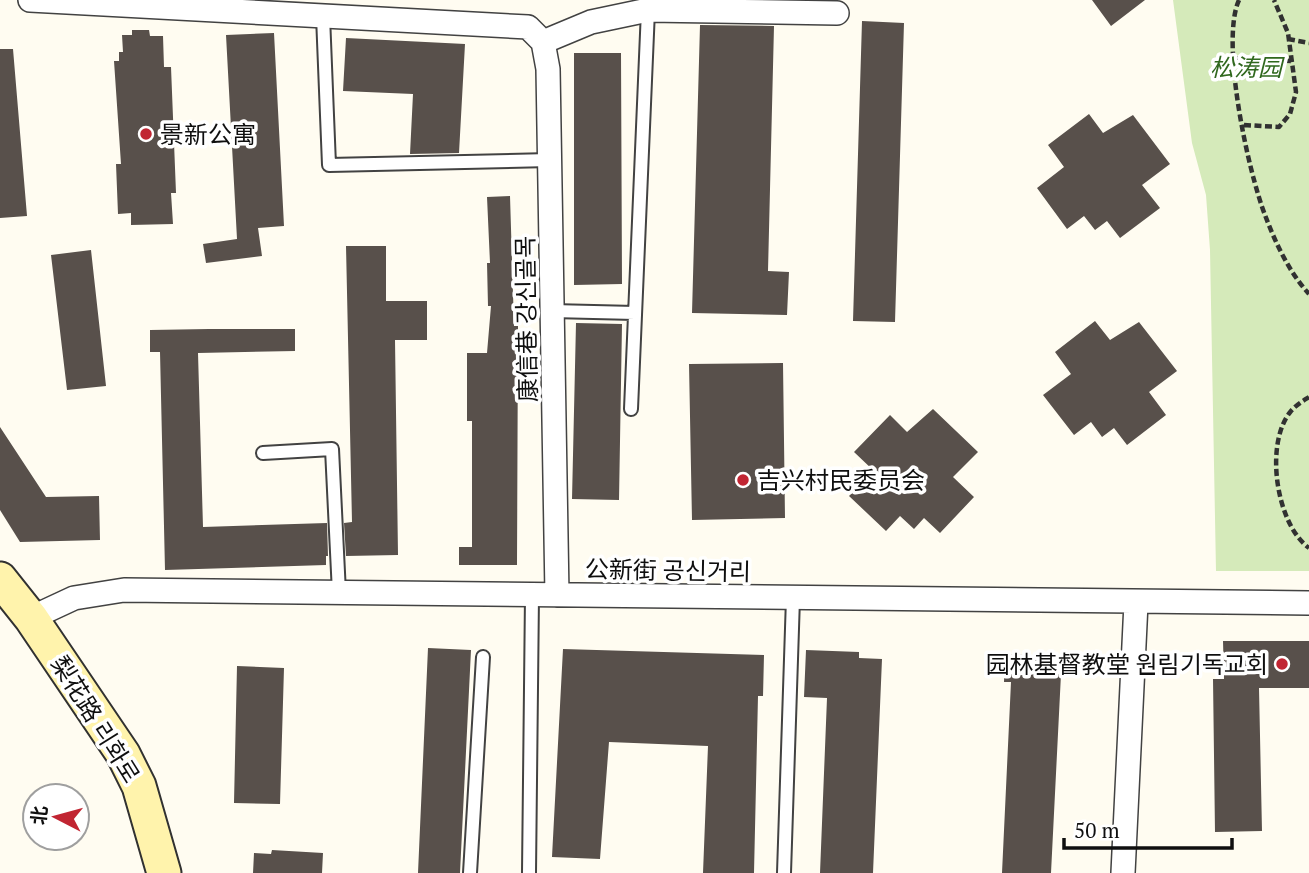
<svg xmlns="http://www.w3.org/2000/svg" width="1309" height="873" font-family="'PT Serif','Noto Sans SC','Noto Sans KR',serif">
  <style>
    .green { fill: #d5eaba }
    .building { fill: #58504b }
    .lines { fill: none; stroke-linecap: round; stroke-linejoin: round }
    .lane-casing { stroke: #424242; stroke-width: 16 }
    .street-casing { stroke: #424242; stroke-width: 26 }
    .secondary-casing { stroke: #313131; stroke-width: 37 }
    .path { stroke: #313131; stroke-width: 4.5; stroke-dasharray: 7 3.5; stroke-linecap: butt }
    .lane { stroke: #fff; stroke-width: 12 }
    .street { stroke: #fff; stroke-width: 23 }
    .secondary { stroke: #fff3ac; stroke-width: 33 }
    .poi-dot { fill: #c12532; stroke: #fff; stroke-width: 2.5 }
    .labels { text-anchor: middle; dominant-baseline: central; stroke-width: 7; stroke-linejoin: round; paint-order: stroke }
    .park-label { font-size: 24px; font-style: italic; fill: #30681e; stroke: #fff }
    .poi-label { font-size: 24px; fill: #0f0f0f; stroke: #fff; text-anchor: start }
    .street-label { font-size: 24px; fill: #0f0f0f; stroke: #fff }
  </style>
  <rect width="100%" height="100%" fill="#fffcf1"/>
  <path class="green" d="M 1173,0 L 1309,0 L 1309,571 L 1216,571 L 1210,250 L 1206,195 L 1192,143 Z"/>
  <path class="building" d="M 1092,0 L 1145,0 L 1111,26 Z
    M 862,21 L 904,23 L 895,322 L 853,321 Z
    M 700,25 L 774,26 L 768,271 L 789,272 L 787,315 L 692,313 Z
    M 132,30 L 149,30 L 150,36 L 163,36 L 164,67 L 171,67 L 176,193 L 171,193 L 173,224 L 131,225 L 131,213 L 118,214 L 116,164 L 121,164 L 114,61 L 119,61 L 119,52 L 123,52 L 122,35 L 132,35 Z
    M 274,33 L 284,226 L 258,228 L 262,256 L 206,263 L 203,244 L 237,239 L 226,35 Z
    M 346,38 L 465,44 L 459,153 L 410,154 L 413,94 L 343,91 Z
    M 0,49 L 13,49 L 27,216 L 0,218 Z
    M 574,53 L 621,53 L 622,284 L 574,285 Z
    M 1089,114 L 1103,133 L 1133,115 L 1170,164 L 1142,185 L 1160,208 L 1120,238 L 1107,221 L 1095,230 L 1084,216 L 1067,229 L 1037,188 L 1064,167 L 1048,145 Z
    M 510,196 L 514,326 L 518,326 L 517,565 L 459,565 L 459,547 L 472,547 L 472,421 L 467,421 L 467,353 L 487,353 L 491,306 L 488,306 L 487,263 L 490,263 L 487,197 Z
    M 346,246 L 386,246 L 386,301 L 427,301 L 427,340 L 395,340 L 398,555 L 346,556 L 344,523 L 352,522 Z
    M 91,250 L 106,386 L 67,390 L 51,255 Z
    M 1095,321 L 1110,340 L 1139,322 L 1177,371 L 1149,392 L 1166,415 L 1127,445 L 1114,428 L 1102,437 L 1091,422 L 1074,435 L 1043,395 L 1071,374 L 1055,352 Z
    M 576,323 L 622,324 L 619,500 L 572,499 Z
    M 209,329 L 295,329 L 295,351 L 198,353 L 203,527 L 327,523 L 328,556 L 326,556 L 326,565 L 165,570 L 160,352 L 150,352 L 150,330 Z
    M 783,363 L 785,518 L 692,520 L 689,364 Z
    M 933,409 L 978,452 L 953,477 L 974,497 L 940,533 L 924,518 L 914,529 L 900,516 L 886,531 L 849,496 L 874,471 L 854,452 L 890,415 L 907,432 Z
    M 0,427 L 46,497 L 99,496 L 100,540 L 20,542 L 0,510 Z
    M 1223,641 L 1309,641 L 1309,688 L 1259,688 L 1262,831 L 1215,832 L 1213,679 L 1224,679 Z
    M 428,648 L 471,650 L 460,873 L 418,873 Z
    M 563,649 L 764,655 L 763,696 L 758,696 L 754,873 L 703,873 L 708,746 L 609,742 L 600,859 L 552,857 Z
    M 806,650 L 859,652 L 859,658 L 882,659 L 873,873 L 820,873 L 827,698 L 804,697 Z
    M 1005,654 L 1043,656 L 1045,661 L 1056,661 L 1056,674 L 1061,674 L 1051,873 L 1002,873 L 1011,682 L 1004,682 Z
    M 237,666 L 284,668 L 280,804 L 234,803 Z
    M 272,850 L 323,853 L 322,873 L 253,873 L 254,853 L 271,854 Z"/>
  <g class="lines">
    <g class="lane-casing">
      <path id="lane" d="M 323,16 L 329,165 L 550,160
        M 552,311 L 635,313
        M 631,409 L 648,10
        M 263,453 L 332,449 L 339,593
        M 470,873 L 483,657
        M 529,873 L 532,595
        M 784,873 L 793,598"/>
    </g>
    <g class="street-casing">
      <path id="street" d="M 30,0 L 528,27 L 543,42 L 591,22 L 648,10 L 837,13
        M 543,42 L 548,69 L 557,595
        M 31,618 L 74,598 L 124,590 L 1309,603
        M 1123,873 L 1136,603"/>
    </g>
    <g class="secondary-casing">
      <path id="secondary" d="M 0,579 L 31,618 L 123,754 L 139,786 L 164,873"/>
    </g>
    <path class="path" d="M 1239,0 C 1220,42 1248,171 1265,215 C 1275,242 1289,272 1309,294
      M 1288,39 L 1309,43
      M 1233,58 L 1291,61
      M 1244,125 L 1279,127 L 1290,114 L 1296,92 L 1288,33 L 1274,0
      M 1309,397 C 1303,401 1296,405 1291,411 C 1264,443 1276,524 1309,548"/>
    <use href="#lane" class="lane"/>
    <use href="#street" class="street"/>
    <use href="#secondary" class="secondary"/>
  </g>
  <g class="poi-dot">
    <circle cx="146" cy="134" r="7"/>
    <circle cx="743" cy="480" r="7"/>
    <circle cx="1282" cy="664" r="7"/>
  </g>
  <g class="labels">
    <g class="park-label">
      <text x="1246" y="67">松涛园</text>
    </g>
    <g class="poi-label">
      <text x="160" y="134">景新公寓</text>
      <text x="757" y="480">吉兴村民委员会</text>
      <text x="1268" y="664" text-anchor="end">园林基督教堂 원림기독교회</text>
    </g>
    <g class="street-label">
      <text transform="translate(526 319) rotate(-91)">康信巷 강신골목</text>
      <text transform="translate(668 570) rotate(1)">公新街 공신거리</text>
      <text transform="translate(96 719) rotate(58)">梨花路 리화로</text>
    </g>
  </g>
  <g transform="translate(56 817) rotate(276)"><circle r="33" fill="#ffffff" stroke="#9f9f9f" stroke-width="2"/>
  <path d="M0-5L12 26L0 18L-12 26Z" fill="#c12532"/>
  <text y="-10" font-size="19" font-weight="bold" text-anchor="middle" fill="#0f0f0f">北</text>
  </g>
  <path d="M1064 838v10h168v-10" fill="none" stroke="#0f0f0f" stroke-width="3.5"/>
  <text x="1074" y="838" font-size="21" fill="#0f0f0f" stroke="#ffffff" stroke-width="5" paint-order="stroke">50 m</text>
</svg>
